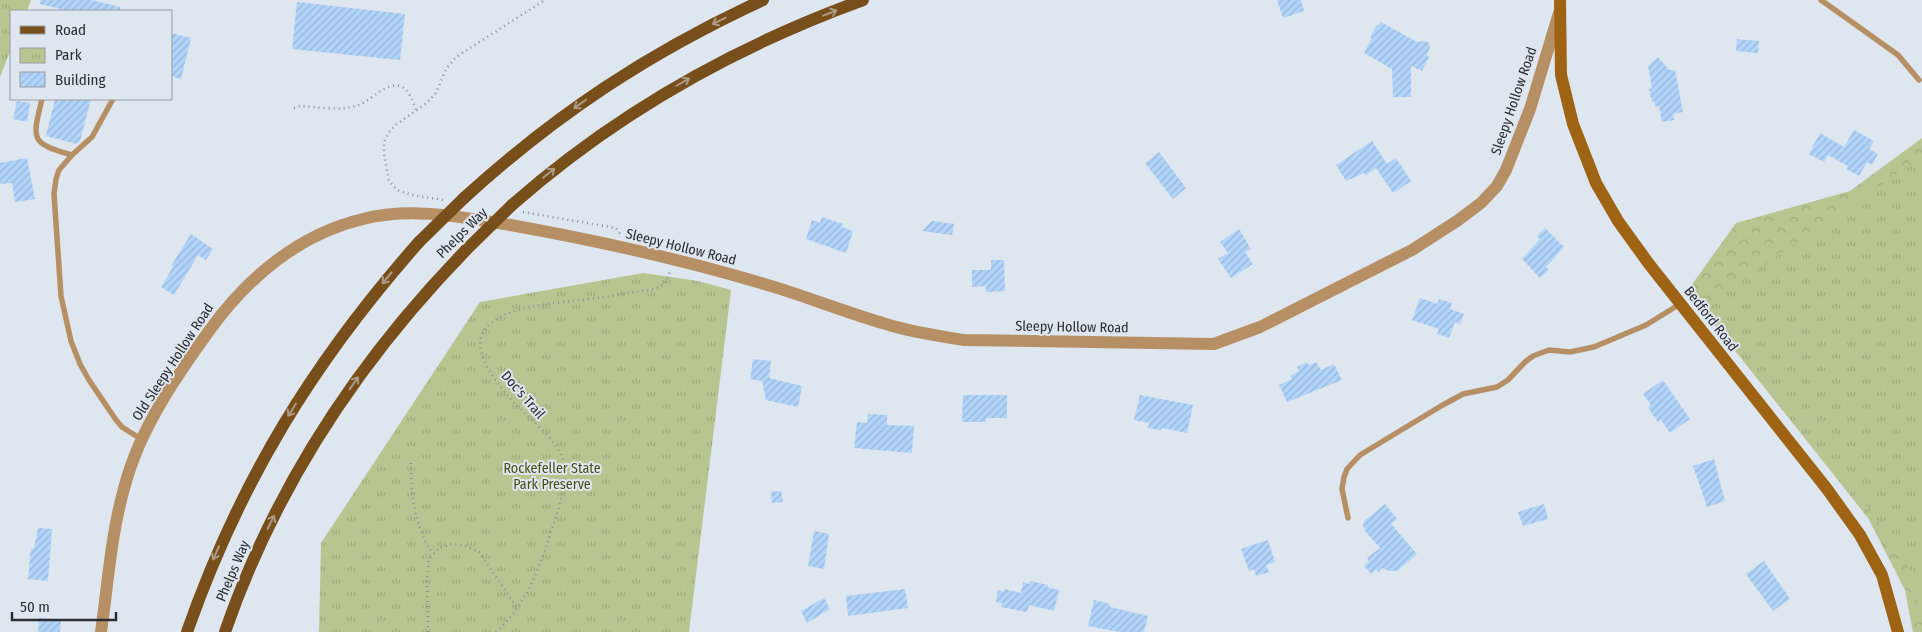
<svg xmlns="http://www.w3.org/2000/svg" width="1922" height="632" font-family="'Fira Sans Condensed',sans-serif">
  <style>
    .forest { fill: url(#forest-crowns) }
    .park { fill: url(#park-tufts) }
    .building { fill: url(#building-hatch) }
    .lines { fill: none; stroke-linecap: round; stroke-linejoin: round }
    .path { stroke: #8a9097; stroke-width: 2.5; stroke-dasharray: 1 4; stroke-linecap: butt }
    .service { stroke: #b78f64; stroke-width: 5.5 }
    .tertiary { stroke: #b78f64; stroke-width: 12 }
    .secondary { stroke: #9e6413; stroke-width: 12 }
    .primary { stroke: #784f1b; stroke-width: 12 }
    .primary-bridge { stroke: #784f1b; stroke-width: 12 }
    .oneway { stroke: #ab9a85 }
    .labels { text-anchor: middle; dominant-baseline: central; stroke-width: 4; stroke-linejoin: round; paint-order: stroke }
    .street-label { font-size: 14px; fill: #2a2d31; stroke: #dee6ef }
    .park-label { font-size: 14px; fill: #445116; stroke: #dee6ef }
  </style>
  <defs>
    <pattern id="forest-crowns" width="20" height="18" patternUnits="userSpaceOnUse" patternTransform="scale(1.25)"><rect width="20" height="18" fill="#b7c690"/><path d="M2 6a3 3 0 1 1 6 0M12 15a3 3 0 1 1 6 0" fill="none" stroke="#9eaa7d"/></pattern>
    <pattern id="park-tufts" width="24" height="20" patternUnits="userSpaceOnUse" patternTransform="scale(1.25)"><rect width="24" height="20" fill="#b7c690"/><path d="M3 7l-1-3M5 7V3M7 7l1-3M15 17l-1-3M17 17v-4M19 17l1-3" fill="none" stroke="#9eaa7d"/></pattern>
    <pattern id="building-hatch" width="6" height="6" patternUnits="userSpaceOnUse" patternTransform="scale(1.25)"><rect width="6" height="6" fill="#b1d4fa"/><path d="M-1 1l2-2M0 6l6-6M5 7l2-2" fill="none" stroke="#98b6d7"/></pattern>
  </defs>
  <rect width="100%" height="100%" fill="#dee6ef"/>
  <path class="forest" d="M 1922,138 L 1922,632 L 1913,632 L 1905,590 L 1868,518 L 1688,290 L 1736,223 L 1850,191 Z"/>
  <path class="park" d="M 0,0 L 31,0 L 27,11 L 11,11 L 11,49 L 0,77 Z
    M 1922,157 L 1922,613 L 1916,597 L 1914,576 L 1891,538 L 1863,501 L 1858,505 L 1701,308 Z
    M 643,273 L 698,281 L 731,290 L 689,632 L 319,632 L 321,543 L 480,302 Z"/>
  <path class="building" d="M 41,0 L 92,0 L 120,7 L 120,11 L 69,11 L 40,4 Z
    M 1277,0 L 1301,0 L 1304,11 L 1283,18 Z
    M 297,2 L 405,14 L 400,60 L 292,49 Z
    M 1381,22 L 1417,42 L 1424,41 L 1429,43 L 1430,48 L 1426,55 L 1429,57 L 1422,71 L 1411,66 L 1411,97 L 1393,97 L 1392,69 L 1364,53 L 1372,38 L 1370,37 L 1377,25 L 1378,26 Z
    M 171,33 L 191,38 L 181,79 L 171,76 Z
    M 1737,39 L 1759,41 L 1758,53 L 1736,51 Z
    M 1658,57 L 1669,70 L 1675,70 L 1683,112 L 1673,114 L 1674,120 L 1662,122 L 1659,106 L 1655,107 L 1654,101 L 1652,102 L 1649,89 L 1652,88 L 1648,66 Z
    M 55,99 L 91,99 L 80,141 L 77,144 L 46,136 Z
    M 17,101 L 30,103 L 27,122 L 13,119 Z
    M 1854,130 L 1874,141 L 1869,149 L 1878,154 L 1872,165 L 1867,162 L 1859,176 L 1846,169 L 1848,166 L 1828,155 L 1824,162 L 1809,154 L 1820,133 L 1844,147 Z
    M 1372,141 L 1387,164 L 1396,158 L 1411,181 L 1393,193 L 1376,168 L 1366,175 L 1364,173 L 1346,181 L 1336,165 Z
    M 1159,152 L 1186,188 L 1173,199 L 1145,163 Z
    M 27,158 L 35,199 L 15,202 L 12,183 L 0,184 L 0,163 Z
    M 822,217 L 843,224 L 842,227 L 853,231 L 846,253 L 806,239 L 812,220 L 820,223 Z
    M 932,221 L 954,224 L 952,235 L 922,231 Z
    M 1545,228 L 1564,247 L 1546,267 L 1549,270 L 1540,278 L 1522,259 L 1540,239 L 1537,236 Z
    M 1239,229 L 1251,249 L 1245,252 L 1253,264 L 1231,278 L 1218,259 L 1228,253 L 1220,242 Z
    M 191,234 L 213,249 L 206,260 L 198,255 L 174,295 L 161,287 L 173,267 L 171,266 Z
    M 991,260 L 1004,260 L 1005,291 L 986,292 L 986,286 L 972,287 L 972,270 L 991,270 Z
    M 1420,298 L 1437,304 L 1439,299 L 1452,303 L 1450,309 L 1464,314 L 1460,324 L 1455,322 L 1449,338 L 1437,334 L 1439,329 L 1412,320 Z
    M 753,359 L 771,361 L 769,378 L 802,386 L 798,407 L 766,400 L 762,381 L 750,379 Z
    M 1307,362 L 1309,366 L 1316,362 L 1321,370 L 1334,364 L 1342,380 L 1287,402 L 1279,385 L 1292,379 L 1290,376 L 1299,371 L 1297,367 Z
    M 1663,380 L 1690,419 L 1670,433 L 1661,420 L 1658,422 L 1648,408 L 1651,405 L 1643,394 Z
    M 963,395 L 1007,395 L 1007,418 L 986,418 L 986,422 L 962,422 Z
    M 1140,395 L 1193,405 L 1187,433 L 1162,428 L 1161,430 L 1148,428 L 1149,423 L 1134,420 Z
    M 868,414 L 887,415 L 887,425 L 914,426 L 912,453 L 854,448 L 857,422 L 867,423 Z
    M 1714,459 L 1725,501 L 1707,507 L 1693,466 Z
    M 781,491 L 783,502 L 772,503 L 771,492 Z
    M 1385,504 L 1397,519 L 1391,524 L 1417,554 L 1397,571 L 1389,571 L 1382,568 L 1378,572 L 1376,569 L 1371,574 L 1364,566 L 1369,561 L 1367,558 L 1380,548 L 1365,531 L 1363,525 L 1364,521 Z
    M 1544,504 L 1548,519 L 1523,526 L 1518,512 Z
    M 38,528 L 52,529 L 48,581 L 28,579 L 31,548 L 34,549 Z
    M 814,531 L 829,534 L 824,569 L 808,566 Z
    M 1268,540 L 1275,562 L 1266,565 L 1269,572 L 1256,576 L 1254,569 L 1249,571 L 1241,549 Z
    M 1764,561 L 1790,599 L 1773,611 L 1746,574 Z
    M 1030,581 L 1048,585 L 1047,587 L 1059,590 L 1054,611 L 1029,605 L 1027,612 L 1001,607 L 1002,603 L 996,602 L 998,590 L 1004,592 L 1005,589 L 1021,593 L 1023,582 L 1030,584 Z
    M 905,589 L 908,608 L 848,616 L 846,596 Z
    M 824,598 L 830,609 L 807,623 L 801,611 Z
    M 1094,600 L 1110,604 L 1110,607 L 1148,616 L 1144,632 L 1119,632 L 1088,626 Z
    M 39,618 L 61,620 L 60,632 L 38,632 Z"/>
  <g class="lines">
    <path class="path" d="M 294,108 L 300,106 C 319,107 343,112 361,104 C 372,99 386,83 399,86 C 409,88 413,102 416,110
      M 443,200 L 412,195 L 397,190 L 389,181 L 384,154 L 384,142 L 389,132 L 397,124 L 427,103 L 436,93 L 446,69 L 456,57 L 545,0
      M 523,212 L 616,228 L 620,234
      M 411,463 C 411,495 414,526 433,554
      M 428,632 L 427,577 L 429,559 L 439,548 L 452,544 L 466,546 L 479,552 L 517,608
      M 496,632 C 523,608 537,575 548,541 C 555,519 570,482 563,460 C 556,437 525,416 509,397 C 497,383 476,358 481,337 C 483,330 489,324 495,320 C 517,305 557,303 583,300 C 607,297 631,292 655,289 C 665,284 668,281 670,270"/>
    <path class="service" d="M 1821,0 L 1898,55 L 1919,80
      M 42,99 C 32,140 30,143 72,155
      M 113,99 L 92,137 L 72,155 L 59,170 L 56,179 L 54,194 L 61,296 L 71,341 L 80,364 L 89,380 L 116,420 L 122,427 L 141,439
      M 1348,518 L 1342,489 L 1344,477 L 1347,469 L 1360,455 L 1441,406 L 1463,394 L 1497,387 L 1508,380 L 1525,362 L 1533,356 L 1549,350 L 1570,352 L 1594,347 L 1646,325 L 1680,304"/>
    <path class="tertiary" d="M 101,632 C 108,583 111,533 125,485 C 140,429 175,378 209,331 C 247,278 299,234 363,219 C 413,206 466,218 516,226 C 599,241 680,259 761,283 C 803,295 844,312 886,324 C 911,332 938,336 964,340 L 1214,344 L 1260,327 L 1412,250 L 1457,221 L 1481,203 L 1497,186 L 1506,170 L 1530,109 L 1559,13"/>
    <path class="secondary" d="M 1560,0 L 1561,75 L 1573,124 L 1596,183 L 1618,221 L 1649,264 L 1827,489 L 1860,535 L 1882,575 L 1898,632"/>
    <path class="primary" d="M 464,198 C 556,114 650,52 763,0
      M 512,205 C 615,114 734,47 863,0
      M 187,632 C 240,481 313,362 419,242
      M 225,632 C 275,487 360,359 466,250"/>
    <path class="primary-bridge" d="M 419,242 L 464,198
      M 466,250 L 512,205"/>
  </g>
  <defs><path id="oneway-shaft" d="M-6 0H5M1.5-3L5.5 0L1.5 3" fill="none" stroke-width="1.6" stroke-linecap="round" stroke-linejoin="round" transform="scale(1.25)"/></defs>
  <g class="oneway">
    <use href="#oneway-shaft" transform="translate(830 13) rotate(-21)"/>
    <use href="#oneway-shaft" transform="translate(719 21) rotate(154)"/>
    <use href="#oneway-shaft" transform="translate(683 82) rotate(-30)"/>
    <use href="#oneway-shaft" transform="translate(580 104) rotate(145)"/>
    <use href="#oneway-shaft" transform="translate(549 173) rotate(-39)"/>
    <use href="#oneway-shaft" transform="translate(387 278) rotate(130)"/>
    <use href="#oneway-shaft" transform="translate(354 383) rotate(-55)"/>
    <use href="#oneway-shaft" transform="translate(292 410) rotate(122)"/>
    <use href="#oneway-shaft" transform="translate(271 522) rotate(-64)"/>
    <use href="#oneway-shaft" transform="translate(216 553) rotate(114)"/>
  </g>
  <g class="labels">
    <g class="street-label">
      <text transform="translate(1514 101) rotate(-71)">Sleepy Hollow Road</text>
      <text transform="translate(462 233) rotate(-45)">Phelps Way</text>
      <text transform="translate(681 247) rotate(14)">Sleepy Hollow Road</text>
      <text transform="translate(1711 319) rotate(52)">Bedford Road</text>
      <text transform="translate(1072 327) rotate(1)">Sleepy Hollow Road</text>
      <text transform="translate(173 362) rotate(-57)">Old Sleepy Hollow Road</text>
      <text transform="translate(523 395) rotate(49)">Doc's Trail</text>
      <text transform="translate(233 571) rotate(-67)">Phelps Way</text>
    </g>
    <g class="park-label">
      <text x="552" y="468">Rockefeller State<tspan x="552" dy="16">Park Preserve</tspan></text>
    </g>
  </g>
  <rect x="10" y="10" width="162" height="90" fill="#dee6ef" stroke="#969ca3"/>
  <rect x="20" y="26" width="25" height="8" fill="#784f1b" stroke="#969ca3"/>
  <text x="55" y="35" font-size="15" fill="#2a2d31">Road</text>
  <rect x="20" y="48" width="25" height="15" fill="url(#park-tufts)" stroke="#969ca3"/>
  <text x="55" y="60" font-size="15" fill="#2a2d31">Park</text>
  <rect x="20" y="72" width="25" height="15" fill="url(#building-hatch)" stroke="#969ca3"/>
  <text x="55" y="85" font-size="15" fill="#2a2d31">Building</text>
  <path d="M12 612v8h104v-8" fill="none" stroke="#2a2d31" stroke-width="2.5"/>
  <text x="20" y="612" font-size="15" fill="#2a2d31" stroke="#dee6ef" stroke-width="4" paint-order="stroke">50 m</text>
</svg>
